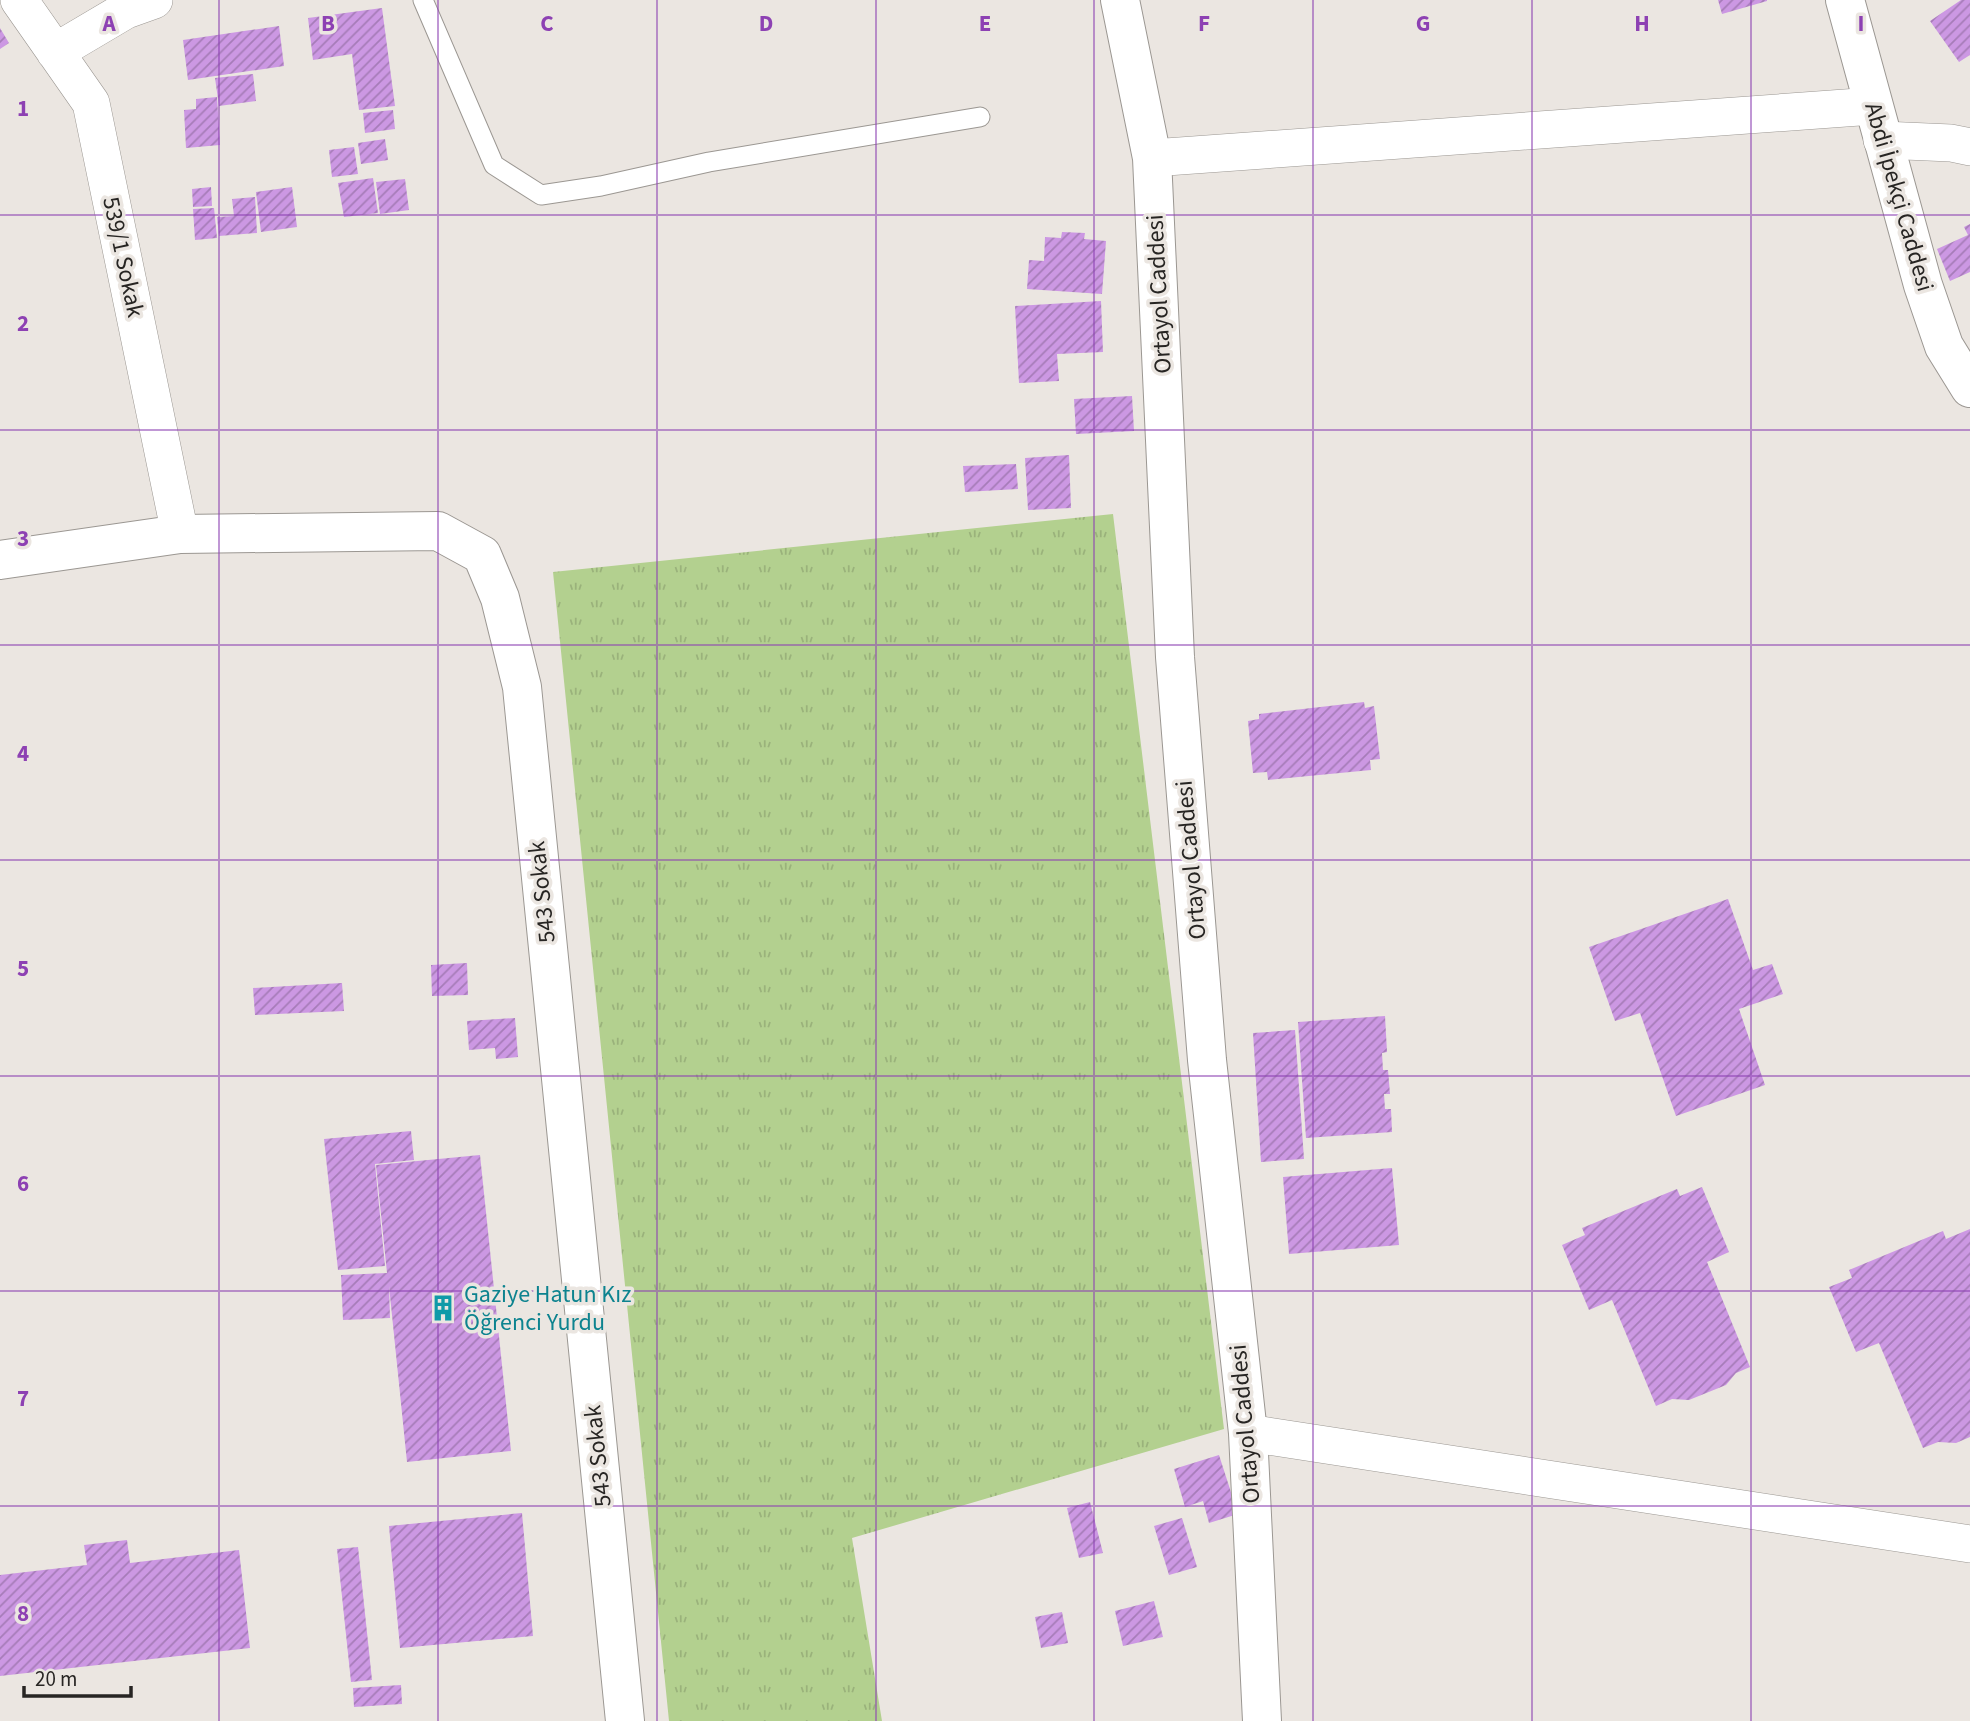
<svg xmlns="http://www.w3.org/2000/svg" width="1970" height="1721" font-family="'Source Sans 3',sans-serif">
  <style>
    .grass { fill: url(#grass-tufts) }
    .building { fill: url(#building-hatch) }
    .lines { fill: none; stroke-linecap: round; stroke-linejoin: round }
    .lane-casing { stroke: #9b9792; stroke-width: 21 }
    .street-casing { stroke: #9b9792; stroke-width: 38 }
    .secondary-casing { stroke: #9b9792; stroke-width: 40 }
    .lane { stroke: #fff; stroke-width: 19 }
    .street { stroke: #fff; stroke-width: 37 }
    .secondary { stroke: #fff; stroke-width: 38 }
    .grid { fill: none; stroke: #8d41b3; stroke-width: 2; stroke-opacity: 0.55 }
    .labels { text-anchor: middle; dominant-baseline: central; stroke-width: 7; stroke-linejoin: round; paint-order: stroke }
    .street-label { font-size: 24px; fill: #272523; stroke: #ebe6e1 }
    .culture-label { font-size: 24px; fill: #0d838f; stroke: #ebe6e1; text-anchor: start }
    .grid-label { font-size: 23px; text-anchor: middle; font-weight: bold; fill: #8d41b3; stroke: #ebe6e1; stroke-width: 7; stroke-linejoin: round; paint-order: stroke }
  </style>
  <defs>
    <pattern id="grass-tufts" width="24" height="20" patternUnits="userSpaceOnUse" patternTransform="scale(1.75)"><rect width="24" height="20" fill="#b3d08f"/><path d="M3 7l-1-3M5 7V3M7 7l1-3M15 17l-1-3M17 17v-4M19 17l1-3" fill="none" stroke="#9ab27b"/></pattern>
    <pattern id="building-hatch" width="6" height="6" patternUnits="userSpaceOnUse" patternTransform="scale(1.75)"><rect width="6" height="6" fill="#cc98e3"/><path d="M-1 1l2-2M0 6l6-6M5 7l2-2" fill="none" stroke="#a67cb8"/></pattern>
  </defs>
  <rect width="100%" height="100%" fill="#ebe6e1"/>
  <path class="grass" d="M 1113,514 L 1224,1429 L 852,1538 L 882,1721 L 669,1721 L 553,572 Z"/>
  <path class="building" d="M 1718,0 L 1767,0 L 1767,1 L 1722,14 Z
    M 1961,0 L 1970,0 L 1970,55 L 1959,62 L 1930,21 Z
    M 382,8 L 395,106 L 359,110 L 352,54 L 313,60 L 308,18 Z
    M 279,26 L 284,66 L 188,80 L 183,40 Z
    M 0,28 L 9,43 L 0,49 Z
    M 253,74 L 256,101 L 219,106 L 215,78 Z
    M 217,97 L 220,145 L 186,148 L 184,110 L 196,109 L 196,99 Z
    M 393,110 L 395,129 L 365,133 L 363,113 Z
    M 385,139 L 388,160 L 361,164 L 358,143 Z
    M 354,147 L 358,174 L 332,177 L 329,150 Z
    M 373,178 L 378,213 L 344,217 L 338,183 Z
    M 405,179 L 409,210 L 380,214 L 376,182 Z
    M 211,187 L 212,206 L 193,207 L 192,189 Z
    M 292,187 L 297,227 L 261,232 L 256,192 Z
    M 255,197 L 257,233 L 219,236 L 217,217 L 234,216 L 232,199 Z
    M 214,208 L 217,238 L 195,240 L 193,209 Z
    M 1970,224 L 1970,272 L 1950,281 L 1937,249 L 1968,235 L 1964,227 Z
    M 1062,232 L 1085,233 L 1084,239 L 1106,241 L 1102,294 L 1027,289 L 1029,260 L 1044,261 L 1045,237 L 1061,238 Z
    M 1101,301 L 1103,352 L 1057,354 L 1059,381 L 1019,383 L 1015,306 Z
    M 1132,396 L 1134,431 L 1076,434 L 1074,399 Z
    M 1069,455 L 1071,508 L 1028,510 L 1025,458 Z
    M 1016,464 L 1018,489 L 965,492 L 963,466 Z
    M 1364,702 L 1365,708 L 1374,706 L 1380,759 L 1370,760 L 1371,770 L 1268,780 L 1267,772 L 1253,773 L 1248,721 L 1259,719 L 1259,714 Z
    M 1728,899 L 1753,970 L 1772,964 L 1783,994 L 1739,1009 L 1765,1085 L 1676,1116 L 1640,1013 L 1615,1021 L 1589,947 Z
    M 467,963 L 468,995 L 432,996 L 431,965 Z
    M 342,983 L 344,1011 L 255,1015 L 253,988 Z
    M 1385,1016 L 1387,1052 L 1382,1053 L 1383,1070 L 1388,1070 L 1390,1094 L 1384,1094 L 1385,1109 L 1391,1109 L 1392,1132 L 1306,1138 L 1298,1022 Z
    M 515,1018 L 518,1057 L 496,1059 L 495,1048 L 469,1050 L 467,1021 Z
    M 1295,1030 L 1304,1159 L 1261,1162 L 1253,1033 Z
    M 411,1131 L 414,1160 L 375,1164 L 385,1266 L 338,1270 L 324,1139 Z
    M 480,1155 L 511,1451 L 407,1462 L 389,1286 L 390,1318 L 343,1320 L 341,1275 L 387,1273 L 376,1165 Z
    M 1392,1168 L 1399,1245 L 1289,1254 L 1283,1177 Z
    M 1702,1187 L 1729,1252 L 1707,1262 L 1750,1367 L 1736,1373 L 1726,1385 L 1689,1400 L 1672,1399 L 1656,1406 L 1612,1300 L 1589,1310 L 1562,1245 L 1585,1235 L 1582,1228 L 1677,1189 L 1680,1196 Z
    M 1970,1229 L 1970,1437 L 1956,1443 L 1938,1442 L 1923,1448 L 1879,1343 L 1856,1352 L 1829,1287 L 1852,1278 L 1849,1270 L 1943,1231 L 1946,1239 Z
    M 1219,1455 L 1238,1514 L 1209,1523 L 1203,1501 L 1185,1507 L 1174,1469 Z
    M 1090,1502 L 1103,1553 L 1079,1558 L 1067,1508 Z
    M 522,1513 L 533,1636 L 400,1648 L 389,1526 Z
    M 1182,1518 L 1197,1567 L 1169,1575 L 1154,1526 Z
    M 127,1540 L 130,1563 L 239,1550 L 250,1648 L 0,1676 L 0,1575 L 87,1565 L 84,1545 Z
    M 358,1547 L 372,1680 L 351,1682 L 337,1549 Z
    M 1154,1601 L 1163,1637 L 1123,1646 L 1115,1611 Z
    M 1062,1612 L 1068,1643 L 1041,1648 L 1035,1617 Z
    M 401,1685 L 402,1704 L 354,1707 L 353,1688 Z"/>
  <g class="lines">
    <g class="lane-casing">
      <path id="lane" d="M 423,0 L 494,165 L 541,195 L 601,186 L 709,162 L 980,117"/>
    </g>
    <g class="street-casing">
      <path id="street" d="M 19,0 L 91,103 L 180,534
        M 55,52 L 126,10 L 154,0
        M 1882,140 L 1951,143 L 1970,147
        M 1152,158 L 1873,106
        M 1248,1433 L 1970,1544"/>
    </g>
    <g class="secondary-casing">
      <path id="secondary" d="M 1120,0 L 1152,158 L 1175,657 L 1207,1060 L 1248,1433 L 1262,1721
        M 1845,0 L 1923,285 L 1944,346 L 1970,388
        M 0,560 L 180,534 L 438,531 L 482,555 L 500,598 L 522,687 L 625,1721"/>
    </g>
    <use href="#lane" class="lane"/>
    <use href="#street" class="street"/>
    <use href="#secondary" class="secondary"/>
  </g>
  <path class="grid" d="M 219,0 L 219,1721M 438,0 L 438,1721M 657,0 L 657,1721M 876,0 L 876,1721M 1094,0 L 1094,1721M 1313,0 L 1313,1721M 1532,0 L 1532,1721M 1751,0 L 1751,1721M 0,215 L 1970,215M 0,430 L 1970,430M 0,645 L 1970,645M 0,860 L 1970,860M 0,1076 L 1970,1076M 0,1291 L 1970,1291M 0,1506 L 1970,1506"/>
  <defs>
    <g id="building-bare" transform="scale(2.1)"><path d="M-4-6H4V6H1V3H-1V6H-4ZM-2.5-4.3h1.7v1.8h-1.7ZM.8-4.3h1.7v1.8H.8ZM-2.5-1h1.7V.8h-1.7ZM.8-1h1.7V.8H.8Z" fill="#0f9aa8" stroke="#ebe6e1" stroke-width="2.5" paint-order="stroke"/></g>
  </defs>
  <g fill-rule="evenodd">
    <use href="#building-bare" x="443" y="1308"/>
  </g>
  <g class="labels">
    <g class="street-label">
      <text transform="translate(1899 197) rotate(74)">Abdi İpekçi Caddesi</text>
      <text transform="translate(123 257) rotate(78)">539/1 Sokak</text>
      <text transform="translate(1159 294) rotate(-93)">Ortayol Caddesi</text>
      <text transform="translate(1191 860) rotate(-95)">Ortayol Caddesi</text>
      <text transform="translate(542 892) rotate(-96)">543 Sokak</text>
      <text transform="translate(1245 1424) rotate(-95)">Ortayol Caddesi</text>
      <text transform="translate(598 1456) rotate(-96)">543 Sokak</text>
    </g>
    <g class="culture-label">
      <text x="464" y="1294">Gaziye Hatun Kız<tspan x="464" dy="28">Öğrenci Yurdu</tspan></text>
    </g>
  </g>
  <g class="grid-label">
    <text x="109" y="31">A</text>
    <text x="328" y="31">B</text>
    <text x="547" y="31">C</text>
    <text x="766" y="31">D</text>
    <text x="985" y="31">E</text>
    <text x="1204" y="31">F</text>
    <text x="1423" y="31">G</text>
    <text x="1642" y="31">H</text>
    <text x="1861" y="31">I</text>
    <text x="23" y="116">1</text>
    <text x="23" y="331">2</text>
    <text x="23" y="546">3</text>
    <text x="23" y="761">4</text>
    <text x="23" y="976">5</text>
    <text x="23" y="1191">6</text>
    <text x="23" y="1406">7</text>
    <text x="23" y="1621">8</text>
  </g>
  <path d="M24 1686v10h107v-10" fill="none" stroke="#272523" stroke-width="3.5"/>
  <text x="35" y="1686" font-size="21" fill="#272523" stroke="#ebe6e1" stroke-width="5" paint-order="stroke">20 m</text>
</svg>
